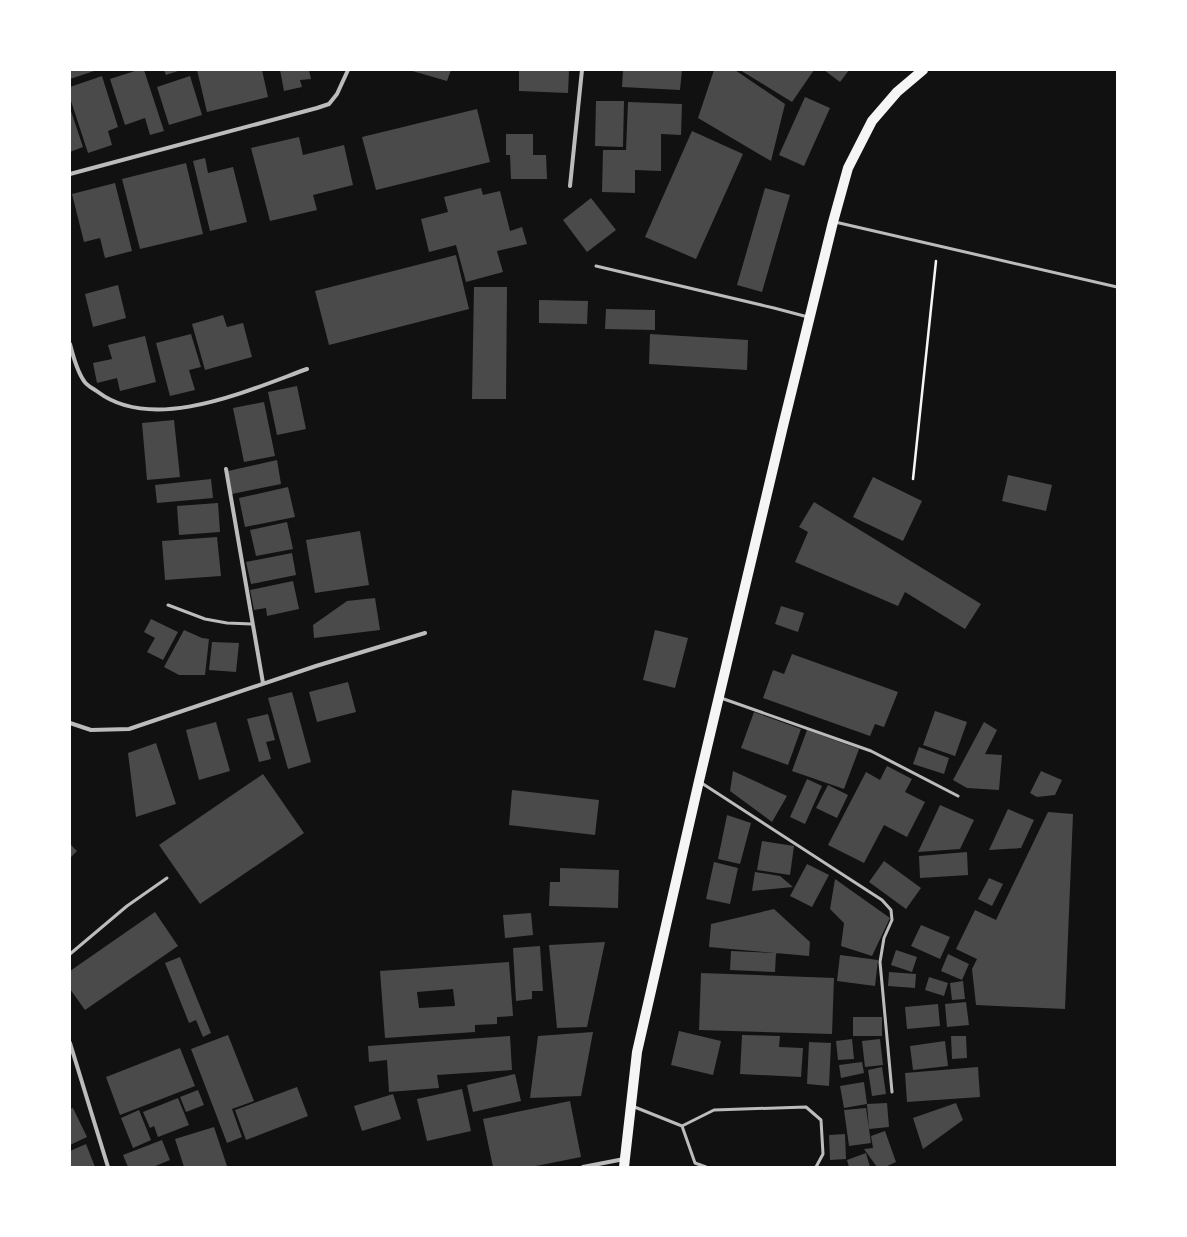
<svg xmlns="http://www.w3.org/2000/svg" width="1187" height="1237" font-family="'DejaVu Sans',sans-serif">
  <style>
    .building { fill: #4a4a4a; fill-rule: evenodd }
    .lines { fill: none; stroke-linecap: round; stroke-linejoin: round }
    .path { stroke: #f5f5f5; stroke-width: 2.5 }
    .service { stroke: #bcbcbc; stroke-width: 3 }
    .minor { stroke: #bcbcbc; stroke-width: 4 }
    .primary { stroke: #f5f5f5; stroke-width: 10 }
  </style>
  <rect width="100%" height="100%" fill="#111"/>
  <path class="building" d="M 70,70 L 97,70 L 70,79 Z
    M 138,70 L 144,70 L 164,131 L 150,135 L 145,118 L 125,125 L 110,79 Z
    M 164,70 L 181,70 L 166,75 Z
    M 197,70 L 262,70 L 268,97 L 207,112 Z
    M 280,70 L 309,70 L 311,79 L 300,80 L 302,87 L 284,91 Z
    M 409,70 L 451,70 L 447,81 Z
    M 519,70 L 569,70 L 568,93 L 519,91 Z
    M 623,70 L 682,70 L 680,90 L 622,87 Z
    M 714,70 L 735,70 L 785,104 L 771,161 L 698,118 Z
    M 740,70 L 814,70 L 792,102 Z
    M 824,70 L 849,70 L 840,82 Z
    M 102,76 L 118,127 L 108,131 L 112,145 L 88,153 L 70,98 L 70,87 Z
    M 190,76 L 202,115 L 169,125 L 157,87 Z
    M 805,97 L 830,108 L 804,166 L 779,155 Z
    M 596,101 L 624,101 L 623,147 L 595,146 Z
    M 628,102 L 682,104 L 681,135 L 661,134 L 661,171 L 635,170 L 635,193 L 602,192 L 603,150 L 626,150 Z
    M 70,108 L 83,147 L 70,152 Z
    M 477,109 L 490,162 L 376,190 L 362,137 Z
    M 692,131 L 743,154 L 696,259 L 645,237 Z
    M 506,134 L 533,134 L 533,155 L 546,155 L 547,179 L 511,179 L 510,155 L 506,155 Z
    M 299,137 L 303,155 L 344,145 L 353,185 L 313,195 L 317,210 L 270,221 L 251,148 Z
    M 205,158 L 208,173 L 233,167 L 247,222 L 210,231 L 193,161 Z
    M 186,163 L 203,234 L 140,249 L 122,179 Z
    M 115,183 L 132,251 L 105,258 L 100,238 L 84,242 L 72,194 Z
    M 481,188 L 483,195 L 500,191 L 510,231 L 522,227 L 527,244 L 497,251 L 503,272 L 466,282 L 456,245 L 429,252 L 421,219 L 448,212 L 444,197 Z
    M 765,188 L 790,195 L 762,292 L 737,285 Z
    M 591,198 L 616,230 L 587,252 L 563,220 Z
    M 456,255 L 469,309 L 329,345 L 315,291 Z
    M 118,285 L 126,318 L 93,327 L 85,294 Z
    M 474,287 L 507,287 L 506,399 L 472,399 Z
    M 539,300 L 588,301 L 587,324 L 539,323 Z
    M 606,309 L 655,310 L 655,330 L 605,329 Z
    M 223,315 L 227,327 L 243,323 L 252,357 L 205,370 L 192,324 Z
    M 191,334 L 201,367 L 189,370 L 195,390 L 170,396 L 156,343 Z
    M 650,334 L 748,340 L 747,370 L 649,364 Z
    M 145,336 L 156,382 L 120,391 L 117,378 L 97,383 L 93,363 L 112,359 L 108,345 Z
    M 297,386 L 306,429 L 277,435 L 268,392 Z
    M 264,402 L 275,456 L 244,462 L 233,408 Z
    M 174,420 L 180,477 L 147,480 L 142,423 Z
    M 277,460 L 281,484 L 232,494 L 228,471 Z
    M 1008,475 L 1052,485 L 1046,511 L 1002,501 Z
    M 873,477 L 922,501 L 903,541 L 853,517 Z
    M 211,479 L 213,498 L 157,503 L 155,485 Z
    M 288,487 L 295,517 L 245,527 L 239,498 Z
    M 814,502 L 981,604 L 965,629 L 905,592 L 898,606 L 795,562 L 808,532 L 799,527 Z
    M 218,503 L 220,532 L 179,535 L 177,506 Z
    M 287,522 L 293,549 L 256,556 L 250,530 Z
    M 360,531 L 369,585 L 315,593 L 306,540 Z
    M 217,537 L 221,576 L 165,580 L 162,541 Z
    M 292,553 L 296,575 L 251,584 L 246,562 Z
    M 293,581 L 299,609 L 267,616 L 266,608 L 254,610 L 250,590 Z
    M 375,598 L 380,630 L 314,638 L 313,625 L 347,601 Z
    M 781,606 L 804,613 L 798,632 L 775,624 Z
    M 151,619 L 178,632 L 163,660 L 147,652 L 155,638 L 144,632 Z
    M 184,630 L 202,638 L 209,639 L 205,675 L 179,675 L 164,667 Z
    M 655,630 L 688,638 L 675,688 L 643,680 Z
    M 212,642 L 239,643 L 236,672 L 209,670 Z
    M 792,654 L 898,692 L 884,727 L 875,724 L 870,736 L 763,698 L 773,670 L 784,674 Z
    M 348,682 L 356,712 L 317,722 L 309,692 Z
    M 292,692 L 311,762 L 288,769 L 268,698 Z
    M 935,711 L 967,722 L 955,756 L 923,745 Z
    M 754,712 L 801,729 L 788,765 L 741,748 Z
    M 268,714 L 275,740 L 266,742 L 271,759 L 259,762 L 247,719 Z
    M 216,722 L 230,771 L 199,780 L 186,730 Z
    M 984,722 L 997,730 L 985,754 L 1002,755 L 999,790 L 967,788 L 953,780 Z
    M 807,730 L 859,749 L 844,789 L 792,771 Z
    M 156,743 L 176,804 L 136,817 L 128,753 Z
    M 919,747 L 949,758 L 944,774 L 913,764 Z
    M 887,766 L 912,779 L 905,792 L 925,802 L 907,837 L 884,825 L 864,863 L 828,845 L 866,772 L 880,780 Z
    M 733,771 L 787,796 L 772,822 L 730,791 Z
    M 1041,771 L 1062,780 L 1055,795 L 1037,797 L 1030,793 Z
    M 263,774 L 304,833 L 200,904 L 159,845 Z
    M 807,779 L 822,786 L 805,824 L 790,817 Z
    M 828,785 L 848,795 L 837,818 L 816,808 Z
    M 512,790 L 599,800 L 595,835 L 509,825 Z
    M 940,805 L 974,820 L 960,849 L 918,852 Z
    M 1008,809 L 1034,820 L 1021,848 L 989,850 Z
    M 1048,812 L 1073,814 L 1065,1009 L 976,1005 L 972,969 L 977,959 L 956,949 L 975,910 L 996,920 Z
    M 727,815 L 751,823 L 740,864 L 718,859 Z
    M 762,841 L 794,846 L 790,875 L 757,870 Z
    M 70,844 L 77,851 L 70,858 Z
    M 967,852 L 968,875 L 920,878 L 919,856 Z
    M 884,861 L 921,888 L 906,909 L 869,882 Z
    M 714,862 L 738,868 L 730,904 L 706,899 Z
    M 807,864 L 829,875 L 812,907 L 790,896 Z
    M 560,868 L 619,870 L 618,908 L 549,906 L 550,882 L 560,882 Z
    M 755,872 L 780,876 L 793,887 L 752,891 Z
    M 989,878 L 1003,884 L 992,906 L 978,899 Z
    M 835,879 L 890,918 L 872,956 L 841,946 L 844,923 L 830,909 Z
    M 774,909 L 810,942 L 809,956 L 709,947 L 711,924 Z
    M 155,912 L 178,946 L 85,1010 L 70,989 L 70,971 Z
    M 531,913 L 533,935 L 505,938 L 503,915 Z
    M 921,925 L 950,937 L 940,959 L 911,946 Z
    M 605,942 L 587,1027 L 557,1028 L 549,945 Z
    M 540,946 L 543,991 L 532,991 L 532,999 L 516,1001 L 513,948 Z
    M 896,950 L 917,957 L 912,972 L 891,965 Z
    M 731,951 L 776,953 L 775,972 L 730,970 Z
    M 948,954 L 969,964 L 962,980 L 941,971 Z
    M 840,955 L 878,960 L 875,986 L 837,981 Z
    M 180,957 L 211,1033 L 203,1037 L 196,1020 L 189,1023 L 165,963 Z
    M 509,962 L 513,1016 L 497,1017 L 497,1024 L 475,1025 L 475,1032 L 385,1038 L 380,971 ZM 453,989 L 455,1006 L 419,1008 L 417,992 Z
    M 889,972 L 916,974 L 915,988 L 888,986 Z
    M 701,973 L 834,978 L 832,1034 L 699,1030 Z
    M 929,977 L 948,983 L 944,996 L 925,990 Z
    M 963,981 L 965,999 L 952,1000 L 950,983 Z
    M 966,1002 L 969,1025 L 947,1027 L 945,1004 Z
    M 938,1004 L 940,1026 L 907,1029 L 905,1007 Z
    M 853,1017 L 882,1017 L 882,1036 L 853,1036 Z
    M 679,1031 L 721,1041 L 713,1075 L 671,1065 Z
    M 593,1032 L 581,1096 L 530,1098 L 538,1036 Z
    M 228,1035 L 254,1101 L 232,1109 L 242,1137 L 227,1143 L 191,1049 Z
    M 742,1035 L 780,1036 L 779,1047 L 803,1048 L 801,1077 L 740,1074 Z
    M 510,1036 L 512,1070 L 437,1075 L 439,1088 L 389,1092 L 387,1060 L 369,1062 L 368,1046 Z
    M 951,1036 L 966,1036 L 967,1058 L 952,1059 Z
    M 852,1039 L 854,1059 L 838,1060 L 836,1041 Z
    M 880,1039 L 883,1065 L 865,1067 L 862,1041 Z
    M 945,1041 L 948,1066 L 913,1070 L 910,1046 Z
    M 809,1042 L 831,1043 L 829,1086 L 807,1084 Z
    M 180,1048 L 195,1086 L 120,1115 L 106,1077 Z
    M 862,1062 L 864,1073 L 841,1078 L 839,1065 Z
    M 882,1067 L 886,1094 L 872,1096 L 868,1070 Z
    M 978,1067 L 980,1097 L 907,1102 L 905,1073 Z
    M 515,1074 L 521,1101 L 473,1112 L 467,1085 Z
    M 864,1082 L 867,1104 L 844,1108 L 840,1086 Z
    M 297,1087 L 308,1116 L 246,1140 L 235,1110 Z
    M 462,1089 L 471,1131 L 427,1141 L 417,1099 Z
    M 198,1090 L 204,1105 L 186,1112 L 180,1097 Z
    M 393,1094 L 401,1119 L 362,1131 L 354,1106 Z
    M 178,1098 L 189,1125 L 158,1137 L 154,1126 L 150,1128 L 143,1112 Z
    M 570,1101 L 581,1157 L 531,1167 L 493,1167 L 483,1119 Z
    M 887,1103 L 889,1127 L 869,1129 L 867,1104 Z
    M 956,1103 L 963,1120 L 923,1149 L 913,1118 Z
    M 73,1108 L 87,1137 L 70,1145 L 70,1109 Z
    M 866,1108 L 871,1143 L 849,1146 L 844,1110 Z
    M 139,1110 L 151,1140 L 133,1148 L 121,1118 Z
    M 214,1127 L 227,1166 L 223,1167 L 184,1167 L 175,1139 Z
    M 885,1131 L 896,1162 L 885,1167 L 877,1167 L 864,1149 L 873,1148 L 871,1136 Z
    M 845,1134 L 846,1159 L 830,1160 L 829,1135 Z
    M 162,1140 L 170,1160 L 153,1167 L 128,1167 L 123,1155 Z
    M 86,1144 L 95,1167 L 70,1167 L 70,1151 Z
    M 866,1153 L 870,1167 L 849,1167 L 847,1160 Z"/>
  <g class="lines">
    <path class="path" d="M 913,479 L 936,261"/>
    <path class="service" d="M 835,222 L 1117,287
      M 596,266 L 774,308 L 808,317
      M 168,605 L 205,619 L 227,623 L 252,624
      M 721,698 L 871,751 L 958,796
      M 700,782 L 882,900 L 891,910 L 892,920 L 884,938 L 880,962 L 892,1092
      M 70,954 L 127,906 L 167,878
      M 632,1106 L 682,1126 L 695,1163 L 706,1167
      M 682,1126 L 714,1110 L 806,1107 L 821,1120 L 823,1154 L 816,1167"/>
    <path class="minor" d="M 70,174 L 317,108 L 329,104 L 337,94 L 348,70
      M 570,186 L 582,70
      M 70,344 C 73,356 77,371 84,381 C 87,386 94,389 98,392 C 154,434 249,390 307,369
      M 226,469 L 263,683
      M 70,723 L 91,730 L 129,729 L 316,666 L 425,633
      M 70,1043 L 108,1167
      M 583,1167 L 624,1159"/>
    <path class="primary" d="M 624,1167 L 637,1052 L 699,781 L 783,426 L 833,222 L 848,168 L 872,121 L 897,92 L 923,70"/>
  </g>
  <rect width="1187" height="1237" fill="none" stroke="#ffffff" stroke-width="142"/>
</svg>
